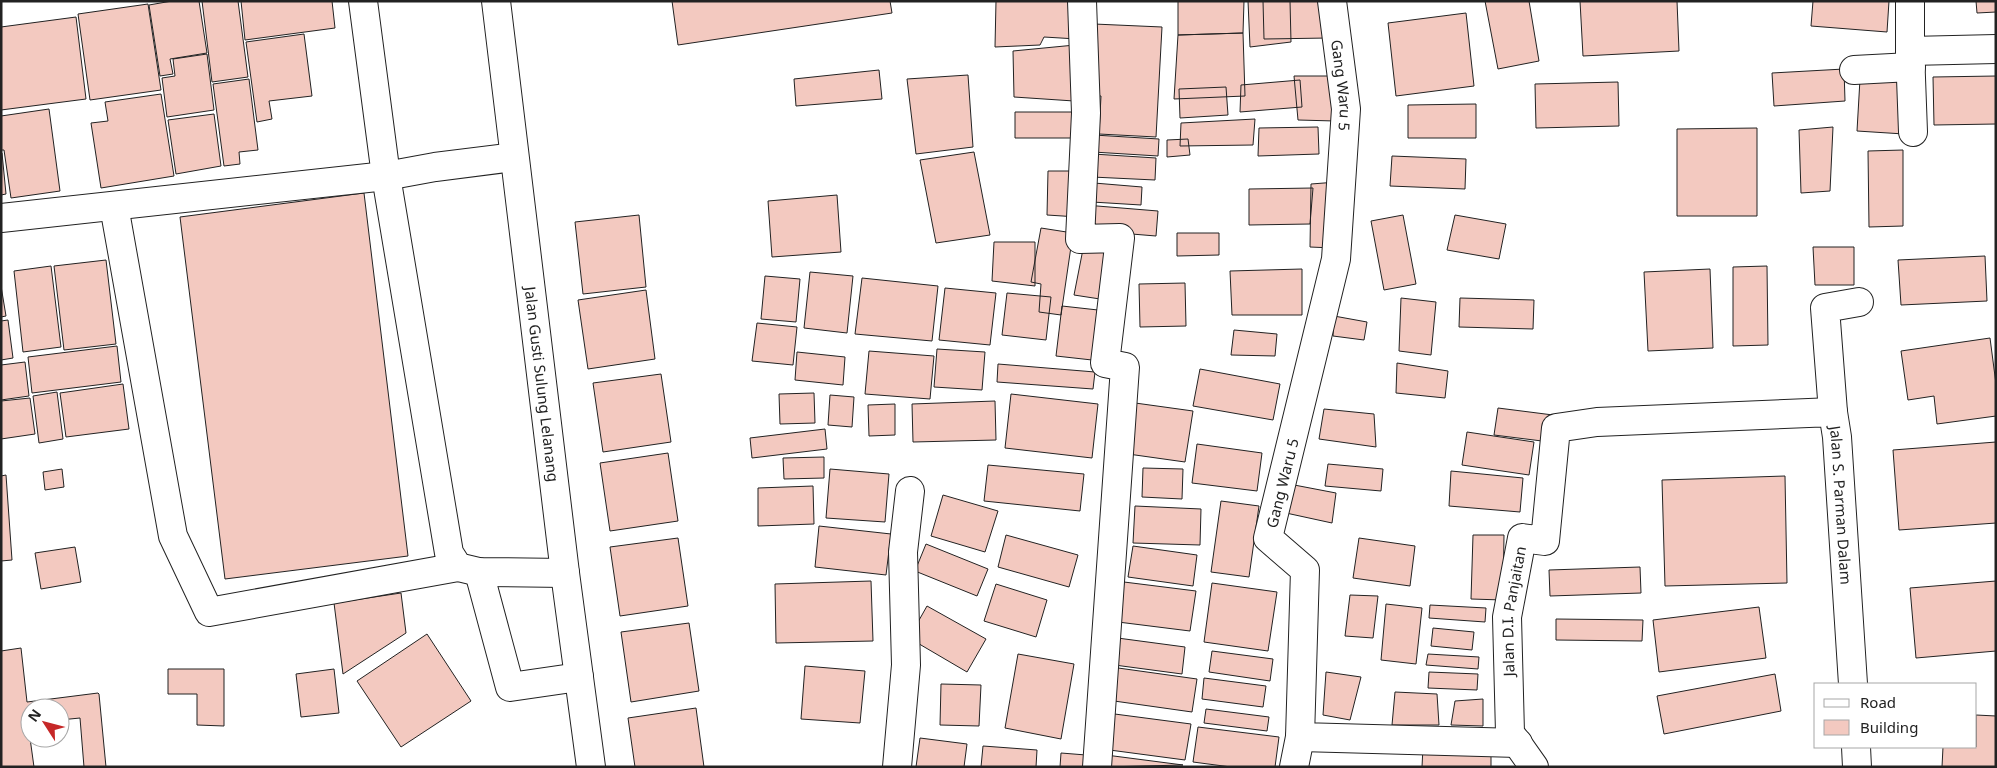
<svg xmlns="http://www.w3.org/2000/svg" width="1997" height="768" font-family="'Noto Sans',sans-serif">
  <style>
    .building { fill: #f3c9c0; stroke: #222 }
    .lines { fill: none; stroke-linecap: round; stroke-linejoin: round }
    .minor-casing { stroke: #222; stroke-width: 30 }
    .minor { stroke: #fff; stroke-width: 28 }
    .labels { text-anchor: middle; dominant-baseline: central; stroke-width: 4; stroke-linejoin: round; paint-order: stroke }
    .street-label { font-size: 15px; fill: #222; stroke: #fff }
  </style>
  <rect width="100%" height="100%" fill="#fff"/>
  <path class="building" d="M 172,1 L 199,1 L 207,53 L 170,59 L 173,74 L 160,76 L 149,5 Z
    M 202,1 L 238,1 L 248,77 L 212,82 Z
    M 241,1 L 332,1 L 335,28 L 245,40 Z
    M 672,1 L 890,1 L 892,13 L 678,45 Z
    M 996,1 L 1079,1 L 1077,39 L 1044,37 L 1040,45 L 995,47 Z
    M 1178,1 L 1244,1 L 1243,33 L 1178,35 Z
    M 1248,1 L 1290,1 L 1291,42 L 1250,47 Z
    M 1263,1 L 1324,1 L 1328,38 L 1264,39 Z
    M 1485,1 L 1529,1 L 1539,61 L 1498,69 Z
    M 1580,1 L 1677,1 L 1679,51 L 1583,56 Z
    M 1813,1 L 1889,1 L 1887,32 L 1811,26 Z
    M 1976,1 L 1996,1 L 1996,12 L 1977,13 Z
    M 148,4 L 161,90 L 90,100 L 78,14 Z
    M 1466,13 L 1474,86 L 1396,96 L 1388,23 Z
    M 76,17 L 86,99 L 1,110 L 1,27 Z
    M 1094,24 L 1162,27 L 1156,137 L 1099,134 L 1101,96 L 1090,95 Z
    M 1243,33 L 1245,96 L 1174,99 L 1178,35 Z
    M 304,34 L 312,96 L 269,101 L 272,119 L 257,122 L 246,42 Z
    M 1075,45 L 1074,101 L 1014,97 L 1013,51 Z
    M 207,54 L 214,110 L 167,117 L 162,78 L 175,76 L 173,59 Z
    M 1844,69 L 1845,101 L 1774,106 L 1772,73 Z
    M 879,70 L 882,99 L 796,106 L 794,79 Z
    M 968,75 L 973,147 L 916,154 L 907,79 Z
    M 1294,76 L 1334,76 L 1335,121 L 1298,120 Z
    M 1996,76 L 1996,124 L 1934,125 L 1933,77 Z
    M 249,79 L 258,150 L 239,152 L 240,164 L 224,166 L 213,84 Z
    M 1860,79 L 1907,82 L 1904,134 L 1857,131 Z
    M 1300,80 L 1302,107 L 1240,112 L 1241,85 Z
    M 1618,82 L 1619,126 L 1536,128 L 1535,84 Z
    M 1226,87 L 1228,115 L 1180,118 L 1179,89 Z
    M 161,94 L 174,176 L 101,188 L 91,123 L 108,121 L 105,102 Z
    M 1476,104 L 1476,138 L 1408,138 L 1408,105 Z
    M 49,109 L 60,191 L 11,198 L 4,150 L 1,150 L 1,116 Z
    M 1015,112 L 1079,112 L 1079,138 L 1015,138 Z
    M 214,114 L 221,166 L 176,174 L 168,120 Z
    M 1255,119 L 1253,145 L 1180,146 L 1181,123 Z
    M 1318,127 L 1319,154 L 1258,156 L 1259,128 Z
    M 1833,127 L 1830,191 L 1801,193 L 1799,130 Z
    M 1757,128 L 1757,216 L 1677,216 L 1677,129 Z
    M 1094,135 L 1159,139 L 1158,156 L 1093,152 Z
    M 1188,139 L 1190,155 L 1167,157 L 1167,140 Z
    M 1903,150 L 1903,226 L 1869,227 L 1868,151 Z
    M 974,152 L 990,235 L 936,243 L 920,160 Z
    M 2,153 L 6,194 L 1,195 L 1,153 Z
    M 1093,154 L 1156,158 L 1155,180 L 1092,177 Z
    M 1392,156 L 1466,159 L 1465,189 L 1390,186 Z
    M 1048,171 L 1079,171 L 1078,217 L 1047,215 Z
    M 1337,182 L 1333,248 L 1310,247 L 1311,184 Z
    M 1094,183 L 1142,187 L 1141,205 L 1092,202 Z
    M 1313,188 L 1310,224 L 1249,225 L 1249,189 Z
    M 364,193 L 408,556 L 225,579 L 180,217 Z
    M 837,195 L 841,252 L 772,257 L 768,201 Z
    M 1085,205 L 1158,211 L 1156,236 L 1083,230 Z
    M 639,215 L 646,287 L 583,294 L 575,222 Z
    M 1403,215 L 1416,284 L 1384,290 L 1371,221 Z
    M 1455,215 L 1506,224 L 1499,259 L 1447,250 Z
    M 1041,228 L 1073,233 L 1061,315 L 1039,312 L 1041,284 L 1031,282 Z
    M 1177,233 L 1219,233 L 1219,255 L 1177,256 Z
    M 994,242 L 1035,242 L 1035,286 L 992,281 Z
    M 1084,244 L 1109,249 L 1100,299 L 1074,295 Z
    M 1813,247 L 1854,247 L 1854,285 L 1815,285 Z
    M 1985,256 L 1987,301 L 1901,305 L 1898,260 Z
    M 106,260 L 116,344 L 64,350 L 54,266 Z
    M 51,266 L 61,347 L 23,352 L 14,271 Z
    M 1767,266 L 1768,345 L 1733,346 L 1733,267 Z
    M 1302,269 L 1302,315 L 1232,315 L 1230,271 Z
    M 1710,269 L 1713,348 L 1648,351 L 1644,272 Z
    M 810,272 L 853,276 L 847,333 L 804,328 Z
    M 765,276 L 800,279 L 796,322 L 761,319 Z
    M 862,278 L 938,286 L 932,341 L 855,334 Z
    M 1185,283 L 1186,326 L 1140,327 L 1139,284 Z
    M 1,286 L 6,316 L 1,317 Z
    M 945,288 L 996,293 L 990,345 L 939,340 Z
    M 646,290 L 655,359 L 588,369 L 578,300 Z
    M 1007,293 L 1051,297 L 1046,340 L 1002,335 Z
    M 1401,298 L 1436,302 L 1431,355 L 1399,351 Z
    M 1460,298 L 1534,300 L 1533,329 L 1459,327 Z
    M 1062,306 L 1098,310 L 1092,360 L 1056,356 Z
    M 1334,316 L 1367,322 L 1364,340 L 1333,336 Z
    M 8,320 L 13,358 L 1,360 L 1,321 Z
    M 757,323 L 797,327 L 793,365 L 752,361 Z
    M 1234,330 L 1277,334 L 1275,356 L 1231,355 Z
    M 1990,338 L 1996,384 L 1996,416 L 1937,424 L 1934,396 L 1908,400 L 1901,351 Z
    M 117,346 L 121,382 L 32,393 L 28,357 Z
    M 937,349 L 985,352 L 982,390 L 934,387 Z
    M 869,351 L 934,356 L 930,399 L 865,394 Z
    M 797,352 L 845,357 L 843,385 L 795,380 Z
    M 25,362 L 29,396 L 1,400 L 1,365 Z
    M 1397,363 L 1448,371 L 1445,398 L 1396,393 Z
    M 998,364 L 1095,372 L 1093,389 L 997,382 Z
    M 1200,369 L 1280,384 L 1273,420 L 1193,406 Z
    M 661,374 L 671,442 L 603,452 L 593,383 Z
    M 123,384 L 129,429 L 66,437 L 60,393 Z
    M 57,392 L 63,439 L 39,443 L 33,396 Z
    M 814,393 L 815,423 L 780,424 L 779,394 Z
    M 1011,394 L 1098,404 L 1092,458 L 1005,448 Z
    M 830,395 L 854,397 L 852,427 L 828,425 Z
    M 30,398 L 35,434 L 1,439 L 1,401 Z
    M 995,401 L 996,440 L 913,442 L 912,404 Z
    M 1128,402 L 1193,411 L 1185,462 L 1121,453 Z
    M 895,404 L 895,435 L 869,436 L 868,405 Z
    M 1498,408 L 1553,415 L 1550,442 L 1494,435 Z
    M 1324,409 L 1374,414 L 1376,447 L 1319,439 Z
    M 825,429 L 827,449 L 752,458 L 750,438 Z
    M 1467,432 L 1534,442 L 1529,475 L 1462,465 Z
    M 1996,442 L 1996,523 L 1899,530 L 1893,450 Z
    M 1197,444 L 1262,453 L 1257,491 L 1192,483 Z
    M 668,453 L 678,521 L 610,531 L 600,463 Z
    M 824,457 L 824,478 L 784,479 L 783,458 Z
    M 1328,464 L 1383,469 L 1381,491 L 1325,486 Z
    M 988,465 L 1084,474 L 1080,511 L 984,501 Z
    M 1143,468 L 1183,469 L 1182,499 L 1142,497 Z
    M 62,469 L 64,487 L 45,490 L 43,472 Z
    M 830,469 L 889,474 L 885,522 L 826,518 Z
    M 1451,471 L 1523,478 L 1520,512 L 1449,506 Z
    M 6,475 L 12,560 L 1,561 L 1,476 Z
    M 1785,476 L 1787,583 L 1665,586 L 1662,480 Z
    M 1289,484 L 1336,493 L 1332,523 L 1286,513 Z
    M 813,486 L 814,524 L 758,526 L 758,488 Z
    M 943,495 L 998,511 L 985,552 L 931,536 Z
    M 1221,501 L 1259,506 L 1249,577 L 1211,572 Z
    M 1135,506 L 1201,509 L 1200,545 L 1133,543 Z
    M 819,526 L 891,534 L 886,575 L 815,567 Z
    M 1006,535 L 1078,555 L 1069,587 L 998,567 Z
    M 1473,535 L 1504,535 L 1503,600 L 1471,599 Z
    M 678,538 L 688,606 L 620,616 L 610,547 Z
    M 1359,538 L 1415,546 L 1410,586 L 1353,578 Z
    M 926,544 L 988,569 L 977,596 L 915,571 Z
    M 1133,546 L 1197,555 L 1193,586 L 1128,577 Z
    M 75,547 L 81,582 L 41,589 L 35,553 Z
    M 1640,567 L 1641,593 L 1550,596 L 1549,570 Z
    M 871,581 L 873,641 L 776,643 L 775,584 Z
    M 1996,581 L 1996,651 L 1916,658 L 1910,588 Z
    M 1124,582 L 1196,591 L 1190,631 L 1118,622 Z
    M 1212,583 L 1277,592 L 1268,651 L 1204,642 Z
    M 996,584 L 1047,600 L 1036,637 L 984,621 Z
    M 401,593 L 406,633 L 343,674 L 334,603 Z
    M 1350,595 L 1378,596 L 1373,638 L 1345,636 Z
    M 1386,604 L 1422,608 L 1416,664 L 1381,660 Z
    M 1430,605 L 1486,608 L 1485,622 L 1429,618 Z
    M 927,606 L 986,639 L 967,672 L 909,638 Z
    M 1759,607 L 1766,658 L 1659,672 L 1653,620 Z
    M 1556,619 L 1643,620 L 1642,641 L 1556,640 Z
    M 689,623 L 699,691 L 631,702 L 621,632 Z
    M 1433,628 L 1474,632 L 1472,650 L 1431,646 Z
    M 427,634 L 471,701 L 401,747 L 357,681 Z
    M 1110,637 L 1185,647 L 1182,674 L 1107,664 Z
    M 21,648 L 27,702 L 98,693 L 99,694 L 106,767 L 84,767 L 80,718 L 60,720 L 60,708 L 30,708 L 30,738 L 34,767 L 1,767 L 1,651 Z
    M 1212,651 L 1273,659 L 1270,681 L 1209,672 Z
    M 1018,654 L 1074,664 L 1061,739 L 1005,728 Z
    M 1428,654 L 1479,657 L 1478,669 L 1426,665 Z
    M 805,666 L 865,671 L 860,723 L 801,719 Z
    M 1111,667 L 1197,679 L 1192,712 L 1107,700 Z
    M 168,669 L 224,669 L 224,726 L 197,725 L 197,694 L 168,694 Z
    M 334,669 L 339,713 L 301,717 L 296,674 Z
    M 1326,672 L 1361,677 L 1350,720 L 1323,715 Z
    M 1429,672 L 1478,674 L 1477,690 L 1428,688 Z
    M 1775,674 L 1781,711 L 1664,734 L 1657,696 Z
    M 1204,678 L 1266,686 L 1263,707 L 1202,699 Z
    M 941,684 L 981,685 L 979,726 L 940,725 Z
    M 1395,692 L 1437,694 L 1439,725 L 1392,725 Z
    M 1483,699 L 1483,726 L 1451,725 L 1455,701 Z
    M 696,708 L 704,767 L 635,767 L 628,718 Z
    M 1206,709 L 1269,717 L 1267,731 L 1204,723 Z
    M 1107,713 L 1191,724 L 1185,760 L 1102,749 Z
    M 1976,715 L 1996,716 L 1996,767 L 1942,767 L 1943,747 L 1976,747 Z
    M 1198,727 L 1279,737 L 1275,767 L 1231,767 L 1193,762 Z
    M 920,738 L 967,744 L 964,767 L 916,767 Z
    M 983,746 L 1037,750 L 1036,767 L 981,767 Z
    M 1423,747 L 1491,750 L 1491,767 L 1422,767 Z
    M 1061,753 L 1086,755 L 1085,767 L 1060,767 Z
    M 1106,755 L 1183,765 L 1104,767 Z"/>
  <g class="lines">
    <g class="minor-casing">
      <g id="minor">
        <path d="M 363,1 L 386,176 L 449,553 L 458,567 L 479,572 L 565,573"/>
        <path id="s1" d="M 496,1 L 565,573 L 591,767"/>
        <path d="M 1082,1 L 1086,113 L 1080,239 L 1120,238 L 1105,363 L 1125,367 L 1097,767"/>
        <path id="s2" d="M 1332,1 L 1346,109 L 1336,259 L 1268,538 L 1305,570 L 1300,737 L 1518,743"/>
        <path d="M 1910,1 L 1910,51 L 1913,132"/>
        <path d="M 1910,51 L 1996,49"/>
        <path d="M 1854,70 L 1911,67"/>
        <path d="M 114,206 L 173,536 L 209,612 L 458,567"/>
        <path d="M 1,218 L 386,176 L 435,167 L 514,157"/>
        <path d="M 1833,412 L 1825,308 L 1859,302"/>
        <path d="M 479,572 L 510,687 L 579,677"/>
        <path d="M 1856,747 L 1857,767"/>
        <path d="M 897,767 L 906,665 L 903,552 L 910,491"/>
        <path d="M 1294,767 L 1300,737"/>
        <path id="s3" d="M 1534,767 L 1510,733 L 1507,617 L 1522,538 L 1545,541 L 1556,428 L 1597,422 L 1833,412 L 1837,437 L 1853,684"/>
      </g>
    </g>
    <use href="#minor" class="minor"/>
  </g>
  <g class="labels">
    <g class="street-label">
      <text stroke="none"><textPath href="#s2" startOffset="85">Gang Waru 5</textPath></text>
      <text stroke="none"><textPath href="#s1" startOffset="386">Jalan Gusti Sulung Lelanang</textPath></text>
      <text transform="translate(1282 483) rotate(-76)">Gang Waru 5</text>
      <text stroke="none"><textPath href="#s3" startOffset="746">Jalan S. Parman Dalam</textPath></text>
      <text stroke="none"><textPath href="#s3" startOffset="164">Jalan D.I. Panjaitan</textPath></text>
    </g>
  </g>
  <rect width="1997" height="768" fill="none" stroke="#222222" stroke-width="5"/>
  <rect x="1814" y="683" width="162" height="65" fill="#ffffff" stroke="#a7a7a7"/>
  <rect x="1824" y="699" width="25" height="8" fill="#ffffff" stroke="#a7a7a7"/>
  <text x="1860" y="708" font-size="15" fill="#222222">Road</text>
  <rect x="1824" y="720" width="25" height="15" fill="#f3c9c0" stroke="#a7a7a7"/>
  <text x="1860" y="733" font-size="15" fill="#222222">Building</text>
  <g transform="translate(45 723) rotate(306)"><circle r="24" fill="#ffffff" stroke="#a7a7a7"/>
  <path d="M0-4L9 19L0 12L-9 19Z" fill="#c62828"/>
  <text y="-8" font-size="14" font-weight="bold" text-anchor="middle" fill="#222222">N</text>
  </g>
</svg>
